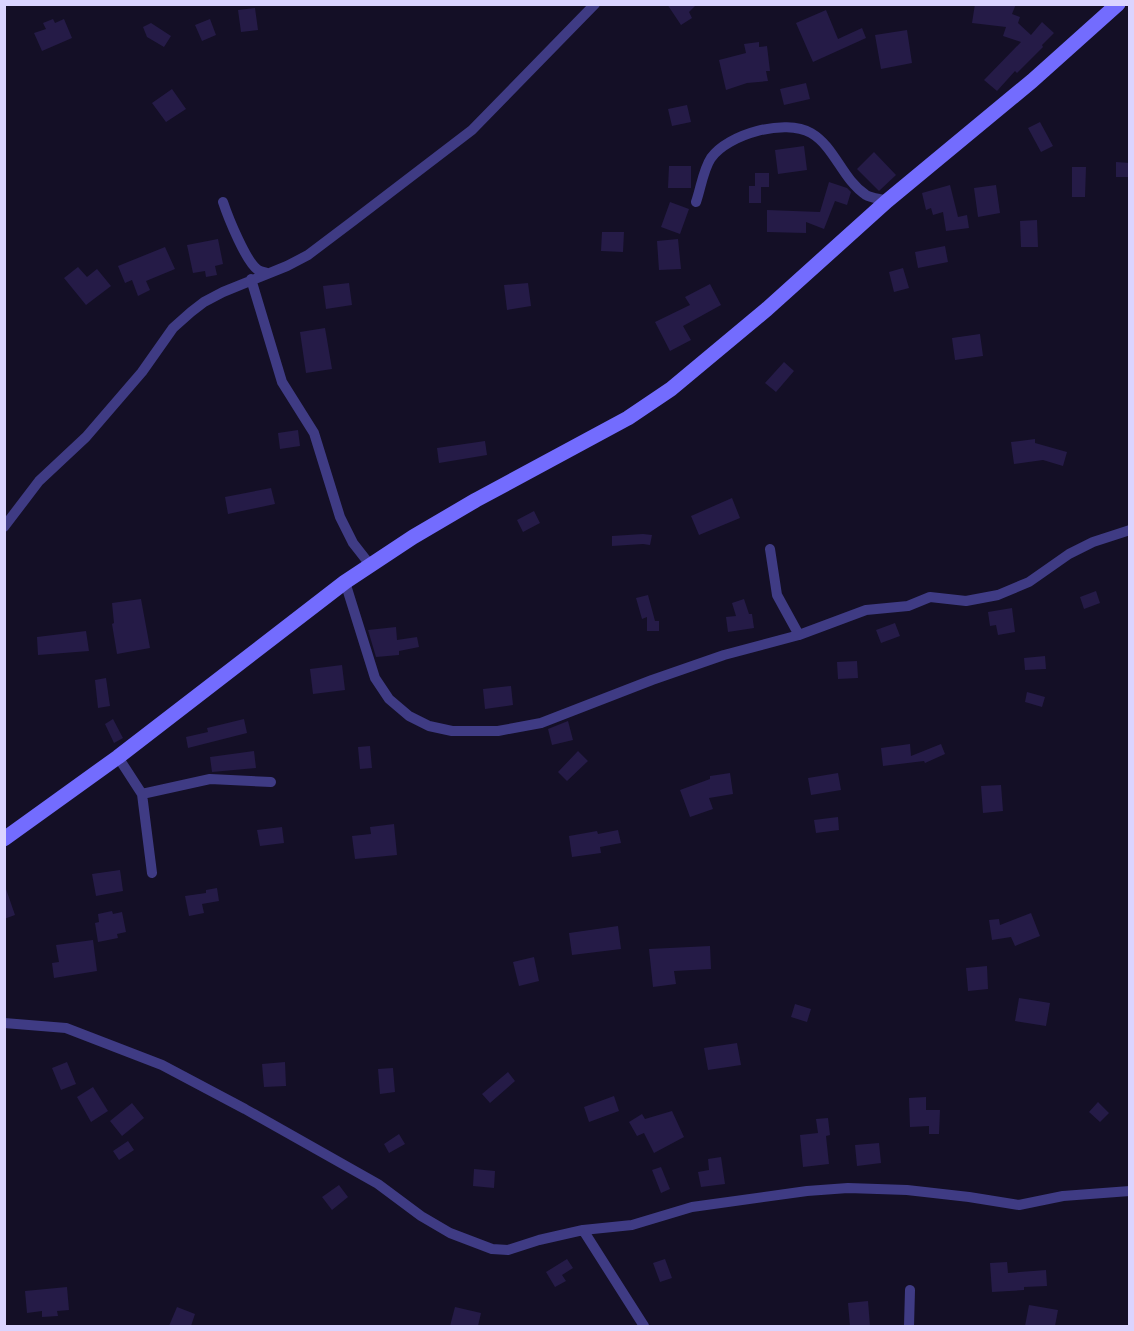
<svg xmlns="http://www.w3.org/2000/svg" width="1134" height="1331" font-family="Raleway,sans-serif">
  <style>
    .building { fill: #251b47 }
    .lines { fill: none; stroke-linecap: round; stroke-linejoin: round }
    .street { stroke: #3f3b84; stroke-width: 10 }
    .secondary { stroke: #736cfe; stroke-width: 15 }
  </style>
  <rect width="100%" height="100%" fill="#140f26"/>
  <path class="building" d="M 667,4 L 697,4 L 689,12 L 692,18 L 681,25 Z
    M 975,4 L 1016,4 L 1012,14 L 1020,17 L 1018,23 L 1031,35 L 1042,22 L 1054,33 L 1042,45 L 1043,47 L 1017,73 L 1015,71 L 997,91 L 984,80 L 1021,42 L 1003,36 L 1006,27 L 972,23 Z
    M 255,8 L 258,30 L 241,32 L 238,10 Z
    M 826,10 L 838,39 L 862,28 L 866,38 L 813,62 L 796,23 Z
    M 53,19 L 55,23 L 64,19 L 72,38 L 42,51 L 34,33 L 46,29 L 43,23 Z
    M 210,19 L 216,35 L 202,41 L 195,25 Z
    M 151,23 L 171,36 L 164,47 L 147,37 L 143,27 Z
    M 907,30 L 912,63 L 881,69 L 875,35 Z
    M 759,42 L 759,47 L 767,46 L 770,71 L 766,71 L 768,81 L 747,83 L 726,90 L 719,60 L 746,53 L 744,44 Z
    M 806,83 L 810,99 L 784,105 L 780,89 Z
    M 172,89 L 186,109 L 166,122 L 152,103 Z
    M 687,105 L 691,122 L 672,126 L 668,109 Z
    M 1040,122 L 1053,146 L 1041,152 L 1028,128 Z
    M 804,146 L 807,170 L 778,174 L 775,150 Z
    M 874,152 L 896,175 L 879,191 L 857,169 Z
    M 1116,162 L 1130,163 L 1130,177 L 1116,177 Z
    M 669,166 L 691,166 L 691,188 L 668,188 Z
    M 1072,167 L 1086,167 L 1085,197 L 1072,197 Z
    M 755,173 L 769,173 L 769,187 L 761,187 L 761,203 L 749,203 L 749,186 L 755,186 Z
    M 829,182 L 847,188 L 851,192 L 847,205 L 835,201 L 824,229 L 806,222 L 806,233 L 767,232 L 767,210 L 820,212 Z
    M 950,185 L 958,217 L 967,215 L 969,228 L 946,231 L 943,212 L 933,215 L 931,208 L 926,210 L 922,193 Z
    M 996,185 L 1000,213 L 978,217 L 974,188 Z
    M 670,202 L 689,209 L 680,234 L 661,227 Z
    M 1037,220 L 1038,247 L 1021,247 L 1020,221 Z
    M 602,232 L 624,232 L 623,252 L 601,251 Z
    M 218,239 L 223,264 L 215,266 L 217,275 L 206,277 L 205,271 L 193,273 L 187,245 Z
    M 678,239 L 681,269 L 659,270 L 657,241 Z
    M 945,246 L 948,262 L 918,268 L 915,252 Z
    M 165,247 L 175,269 L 146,281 L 150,290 L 138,296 L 132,280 L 125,283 L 118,266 Z
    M 78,267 L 87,277 L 97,269 L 111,286 L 86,305 L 64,278 Z
    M 903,268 L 909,288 L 894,292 L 889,272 Z
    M 349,283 L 352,305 L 326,309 L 323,286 Z
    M 528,283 L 531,306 L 507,310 L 504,285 Z
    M 710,284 L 721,305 L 683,326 L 691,340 L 670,351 L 655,322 L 690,305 L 685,297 Z
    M 325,328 L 332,369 L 306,373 L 300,332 Z
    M 980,334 L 983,356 L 955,360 L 952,338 Z
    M 784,362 L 794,371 L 776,392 L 765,383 Z
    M 298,430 L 300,446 L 280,449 L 278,433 Z
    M 1035,439 L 1035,443 L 1067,452 L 1063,466 L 1043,460 L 1014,464 L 1011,442 Z
    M 485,441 L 487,455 L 439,463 L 437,448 Z
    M 271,488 L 275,504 L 228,514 L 225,497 Z
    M 732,498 L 740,518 L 699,535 L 691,516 Z
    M 534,511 L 540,523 L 523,532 L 517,520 Z
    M 643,534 L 652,535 L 650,545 L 643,544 L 612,546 L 612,536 Z
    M 1096,591 L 1100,603 L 1084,609 L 1080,597 Z
    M 648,595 L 655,621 L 659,621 L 659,631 L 647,631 L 647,617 L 642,619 L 636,598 Z
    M 141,599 L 150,648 L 117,654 L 112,624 L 114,623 L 112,603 Z
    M 744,599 L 749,614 L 752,614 L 754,628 L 728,632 L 726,617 L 736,616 L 732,603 Z
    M 1012,608 L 1015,632 L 998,635 L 996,625 L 990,626 L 988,612 Z
    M 895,623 L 900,636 L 881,643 L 876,630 Z
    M 396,627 L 397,640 L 417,637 L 419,647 L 399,651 L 399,655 L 376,657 L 368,630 Z
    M 86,631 L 89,651 L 38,655 L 37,637 Z
    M 1045,656 L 1046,669 L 1025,670 L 1024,658 Z
    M 857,661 L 858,678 L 838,679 L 837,662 Z
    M 342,665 L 345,690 L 313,694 L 310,669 Z
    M 106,678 L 110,706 L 98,708 L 95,680 Z
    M 511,686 L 513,705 L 485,709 L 483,689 Z
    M 1027,692 L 1045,697 L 1042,707 L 1025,702 Z
    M 113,719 L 123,738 L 114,743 L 105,724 Z
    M 244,719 L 247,733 L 188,748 L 186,737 L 208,732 L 207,728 Z
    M 568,721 L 573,740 L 552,745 L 548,729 Z
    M 910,744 L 911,756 L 941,744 L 945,754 L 925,763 L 924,761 L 883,766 L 881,748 Z
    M 370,746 L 372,768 L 360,769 L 358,747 Z
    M 254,751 L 256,768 L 212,772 L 210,757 Z
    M 578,751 L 588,761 L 567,781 L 558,772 Z
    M 730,773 L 733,794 L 709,798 L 713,809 L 690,817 L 680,790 L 710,779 L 710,776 Z
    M 838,773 L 841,790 L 811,795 L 808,778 Z
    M 1001,785 L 1003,811 L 983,813 L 981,786 Z
    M 838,817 L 839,830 L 816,833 L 814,820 Z
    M 394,824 L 397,855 L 355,859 L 352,836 L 371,834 L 370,827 Z
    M 282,827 L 284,843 L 260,846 L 257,830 Z
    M 618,830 L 621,843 L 600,847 L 601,853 L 572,857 L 569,836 L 597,831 L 598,834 Z
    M 120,870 L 123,891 L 96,896 L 92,874 Z
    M 217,888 L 219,901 L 202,904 L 204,913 L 189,916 L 185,896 L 206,893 L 206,890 Z
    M 4,889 L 6,889 L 15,915 L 4,919 Z
    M 112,911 L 113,914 L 122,912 L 126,932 L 117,934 L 118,938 L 98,942 L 95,923 L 99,922 L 98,914 Z
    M 1031,913 L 1040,936 L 1015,946 L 1011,937 L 992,940 L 989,920 L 999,919 L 1000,925 Z
    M 618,926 L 621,949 L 572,955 L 569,933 Z
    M 93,940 L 97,971 L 54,978 L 52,963 L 59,962 L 56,945 Z
    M 710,946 L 711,969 L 674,971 L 676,984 L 653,987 L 649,949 Z
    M 534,957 L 539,981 L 519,986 L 513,962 Z
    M 987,966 L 988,989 L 968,991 L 966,968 Z
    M 1019,998 L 1050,1003 L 1046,1026 L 1015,1021 Z
    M 795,1004 L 811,1009 L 807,1022 L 791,1017 Z
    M 737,1043 L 741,1065 L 708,1070 L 704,1048 Z
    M 67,1062 L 76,1084 L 61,1090 L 52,1068 Z
    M 285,1062 L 286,1086 L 264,1087 L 262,1064 Z
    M 393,1068 L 395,1092 L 380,1094 L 378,1069 Z
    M 508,1072 L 515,1081 L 490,1103 L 482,1094 Z
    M 93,1087 L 108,1111 L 91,1122 L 77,1097 Z
    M 614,1096 L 619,1111 L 589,1122 L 584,1107 Z
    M 926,1097 L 926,1110 L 940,1110 L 939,1134 L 929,1134 L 929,1126 L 910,1127 L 909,1098 Z
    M 1098,1102 L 1109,1113 L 1100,1122 L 1089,1112 Z
    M 132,1103 L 144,1118 L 122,1136 L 110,1121 Z
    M 672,1111 L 684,1137 L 654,1153 L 644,1133 L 637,1136 L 629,1122 L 642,1114 L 645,1119 Z
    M 828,1118 L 830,1135 L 826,1136 L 829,1164 L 803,1167 L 800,1135 L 818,1133 L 816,1119 Z
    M 399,1134 L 405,1144 L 389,1153 L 384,1144 Z
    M 128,1141 L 134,1150 L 119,1160 L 113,1151 Z
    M 879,1143 L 881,1163 L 857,1166 L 855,1145 Z
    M 721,1157 L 725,1184 L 701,1187 L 698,1172 L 709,1170 L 708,1159 Z
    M 661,1167 L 670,1189 L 661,1193 L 652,1170 Z
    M 474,1169 L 495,1171 L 494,1188 L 473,1186 Z
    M 339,1185 L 348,1197 L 332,1210 L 322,1197 Z
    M 567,1259 L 573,1268 L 562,1275 L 566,1281 L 555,1287 L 546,1272 Z
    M 665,1259 L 672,1278 L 660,1282 L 653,1263 Z
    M 1007,1262 L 1008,1273 L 1046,1270 L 1047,1286 L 1024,1287 L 1024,1290 L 992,1292 L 990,1263 Z
    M 67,1287 L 69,1310 L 57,1311 L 58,1316 L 42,1317 L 42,1311 L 27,1313 L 25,1291 Z
    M 868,1301 L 870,1326 L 850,1326 L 848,1303 Z
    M 1029,1305 L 1058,1310 L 1055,1326 L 1025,1326 Z
    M 177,1307 L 195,1314 L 191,1326 L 169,1326 Z
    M 455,1307 L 481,1313 L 478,1326 L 450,1326 Z"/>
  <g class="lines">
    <path class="street" d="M 223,202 C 228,217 246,262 258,270 C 261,272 264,272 267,273
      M 696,202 C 701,188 703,170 711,158 C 728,134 785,118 811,133 C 835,147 842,179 866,195 C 871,198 881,199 887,201
      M 251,279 L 282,382 L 314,433 L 340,517 L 353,543 L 371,566
      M 4,527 L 39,481 L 86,437 L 142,372 L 173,328 L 191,312 L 204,302 L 223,292 L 287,266 L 308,255 L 353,221 L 472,130 L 595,4
      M 770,549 L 777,595 L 799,635
      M 345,582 L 375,678 L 389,699 L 409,716 L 429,726 L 452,731 L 498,731 L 541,723 L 652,680 L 724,655 L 799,635 L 866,610 L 908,606 L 930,597 L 966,601 L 998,595 L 1029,582 L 1069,554 L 1093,542 L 1130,530
      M 118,757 L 142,794 L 210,779 L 271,782
      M 142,794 L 152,873
      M 4,1023 L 66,1028 L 162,1065 L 245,1109 L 378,1184 L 421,1216 L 450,1233 L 492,1249 L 508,1250 L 539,1240 L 583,1230 L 632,1225 L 692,1207 L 807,1191 L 848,1188 L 907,1190 L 969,1197 L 1019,1205 L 1063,1196 L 1130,1191
      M 583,1230 L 644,1326
      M 909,1326 L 910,1290"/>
    <path class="secondary" d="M 4,839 L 118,757 L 345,582 L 413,537 L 476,500 L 628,418 L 671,389 L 767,309 L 887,201 L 1032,81 L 1118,4"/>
  </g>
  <rect width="1134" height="1331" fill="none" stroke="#dad4ff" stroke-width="12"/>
</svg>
